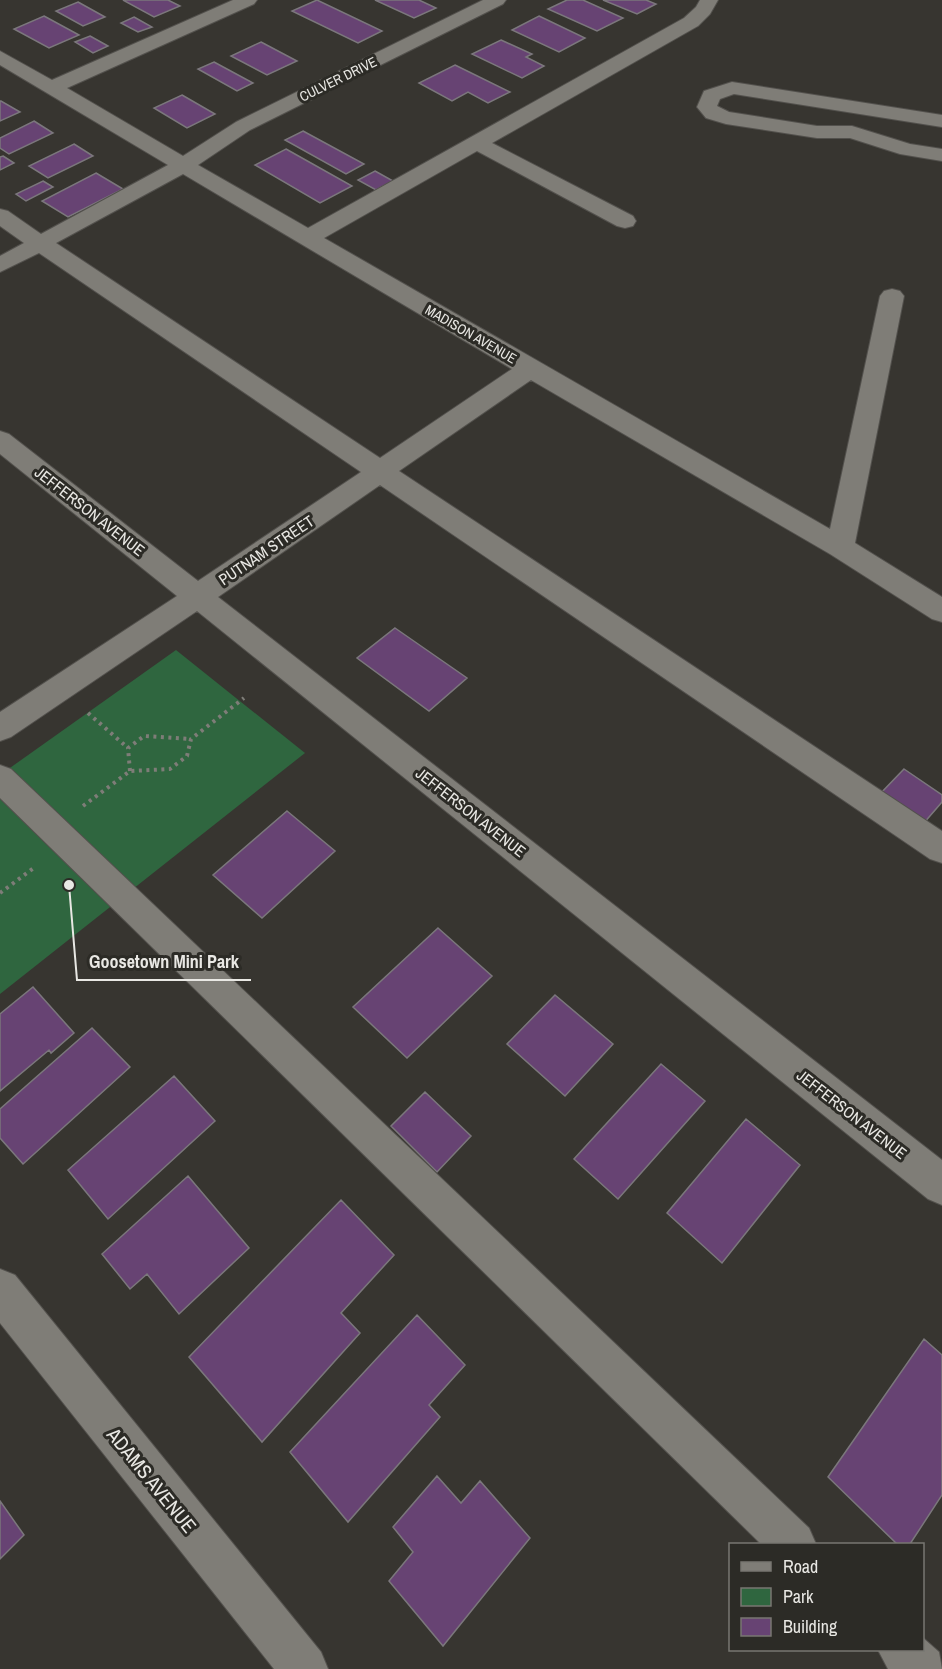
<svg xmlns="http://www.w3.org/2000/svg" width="942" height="1669" font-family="'Archivo Narrow',sans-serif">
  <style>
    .green { fill: #2f663f }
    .building { fill: #674373; stroke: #7b777c; stroke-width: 1.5 }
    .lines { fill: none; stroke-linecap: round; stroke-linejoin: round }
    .minor-casing { stroke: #53514d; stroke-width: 2 }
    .path { stroke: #7e7d78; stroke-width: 4; stroke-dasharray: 3 4.5; stroke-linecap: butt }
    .minor { fill: #7f7d77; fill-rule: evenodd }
    .labels { text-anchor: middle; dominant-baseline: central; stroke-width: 6; stroke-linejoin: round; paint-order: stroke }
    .far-street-label { font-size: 14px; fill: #e9e8e4; stroke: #2c2b26 }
    .street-label { font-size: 16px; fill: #e9e8e4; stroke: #2c2b26 }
    .near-street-label { font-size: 20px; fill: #e9e8e4; stroke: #2c2b26 }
    .leader { fill: none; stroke: #e9e8e4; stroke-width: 2 }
    .callout-dot { fill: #e9e8e4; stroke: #2c2b26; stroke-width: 2 }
    .callout-label { font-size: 18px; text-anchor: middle; font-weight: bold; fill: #e9e8e4; stroke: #2c2b26; stroke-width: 6; stroke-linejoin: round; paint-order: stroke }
  </style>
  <rect width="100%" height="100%" fill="#373530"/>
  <path class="green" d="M 176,650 L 305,753 L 0,994 L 0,775 Z"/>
  <path class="building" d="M 123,0 L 168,0 L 180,6 L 154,17 Z
    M 317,0 L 382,31 L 358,43 L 292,11 Z
    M 375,0 L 419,0 L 436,8 L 414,18 Z
    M 567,0 L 583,0 L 623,18 L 597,31 L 548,9 Z
    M 603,0 L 646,0 L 656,4 L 637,14 Z
    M 78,2 L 105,17 L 83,26 L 56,11 Z
    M 44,16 L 79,35 L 49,48 L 14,29 Z
    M 539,16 L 585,38 L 559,52 L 512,30 Z
    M 134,17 L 152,27 L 138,32 L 121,23 Z
    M 90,36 L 108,46 L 93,53 L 75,42 Z
    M 501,40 L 532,54 L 526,57 L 544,66 L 522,78 L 472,54 Z
    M 261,42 L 297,61 L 267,75 L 231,56 Z
    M 214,62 L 253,83 L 237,91 L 198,69 Z
    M 455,65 L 510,92 L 488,103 L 468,92 L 452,101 L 419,83 Z
    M 182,95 L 215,114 L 187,128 L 154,108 Z
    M 0,101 L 1,101 L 20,112 L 0,121 Z
    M 34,121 L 53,133 L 9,154 L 0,148 L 0,138 Z
    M 303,131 L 364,164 L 346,174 L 285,140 Z
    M 74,144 L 93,156 L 48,178 L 29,166 Z
    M 286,149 L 352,186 L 320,203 L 255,165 Z
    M 3,156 L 14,163 L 0,170 L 0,157 Z
    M 375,171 L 393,181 L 376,190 L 358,180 Z
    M 96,173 L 123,189 L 68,217 L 42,201 Z
    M 43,181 L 53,187 L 26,201 L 16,194 Z
    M 395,628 L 467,678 L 429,711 L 357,658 Z
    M 904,769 L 942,795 L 942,802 L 923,824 L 880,794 Z
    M 287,811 L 335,851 L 262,918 L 213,875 Z
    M 438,928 L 492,976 L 407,1058 L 353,1007 Z
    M 33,987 L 74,1033 L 51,1053 L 49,1050 L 0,1091 L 0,1014 Z
    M 555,995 L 613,1044 L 565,1096 L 507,1044 Z
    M 92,1028 L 130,1067 L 23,1164 L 0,1138 L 0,1109 Z
    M 661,1064 L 705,1101 L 618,1199 L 574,1159 Z
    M 174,1076 L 215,1121 L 108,1219 L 68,1170 Z
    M 425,1092 L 471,1136 L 437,1172 L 391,1126 Z
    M 746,1119 L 800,1165 L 722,1263 L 667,1213 Z
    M 188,1176 L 249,1248 L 179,1314 L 147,1274 L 130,1289 L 102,1254 Z
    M 341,1200 L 394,1255 L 341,1313 L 360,1333 L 262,1442 L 189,1357 Z
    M 417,1315 L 465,1365 L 429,1405 L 440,1417 L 348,1522 L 290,1452 Z
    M 924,1339 L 942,1355 L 942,1495 L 910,1544 L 897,1544 L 828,1477 Z
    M 437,1476 L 461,1503 L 480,1481 L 530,1538 L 443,1646 L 389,1581 L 413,1552 L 393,1527 Z
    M 0,1501 L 24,1535 L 0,1559 Z"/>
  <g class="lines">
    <g class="minor-casing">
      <path id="minor" d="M 233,0 L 257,0 L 254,4 L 67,88 L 183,156 L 236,122 L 483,0 L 506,0 L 503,4 L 250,130 L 198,165 L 308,228 L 684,18 L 696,7 L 700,0 L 718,0 L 710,14 L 698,26 L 492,143 L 633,216 L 636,221 L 633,226 L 625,228 L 617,226 L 477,151 L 324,238 L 830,529 L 880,296 L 884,291 L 892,289 L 900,291 L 904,296 L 855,543 L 942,597 L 942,622 L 932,619 L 830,554 L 531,380 L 399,471 L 942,831 L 942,863 L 930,859 L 380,485 L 218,597 L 942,1160 L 942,1205 L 928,1199 L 197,611 L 11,737 L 0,741 L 0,712 L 177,596 L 0,454 L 0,431 L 9,434 L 198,581 L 361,472 L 39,253 L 0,272 L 0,256 L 24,243 L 0,226 L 0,209 L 8,211 L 41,234 L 168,165 L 0,65 L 0,51 L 52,80 ZM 183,174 L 512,369 L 380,458 L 56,243 Z
        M 732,82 L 942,115 L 942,127 L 734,94 L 720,99 L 717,106 L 729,112 L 817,126 L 852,126 L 910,144 L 942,149 L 942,161 L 900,154 L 850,138 L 817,138 L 726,124 L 706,118 L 697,107 L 704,91 Z
        M 0,765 L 11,769 L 809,1528 L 816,1544 L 761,1544 L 0,798 Z
        M 0,1269 L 15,1275 L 321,1652 L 328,1669 L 274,1669 L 0,1323 Z
        M 922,1637 L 939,1652 L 942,1669 L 888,1669 L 878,1650 L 922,1650 Z"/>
    </g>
    <path class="path" d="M 88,713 L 128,748
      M 130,771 L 128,748 L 144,736 L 191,739
      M 83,806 L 130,771 L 170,769 L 187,756 L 191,739 L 244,698
      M 0,893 L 35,867"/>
    <use href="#minor" class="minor"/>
  </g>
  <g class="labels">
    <g class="far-street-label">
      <text transform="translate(338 79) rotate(-26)">CULVER DRIVE</text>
      <text transform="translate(471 334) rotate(30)">MADISON AVENUE</text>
    </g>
    <g class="street-label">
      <text transform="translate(90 511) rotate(38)">JEFFERSON AVENUE</text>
      <text transform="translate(266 550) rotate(-34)">PUTNAM STREET</text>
      <text transform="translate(471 812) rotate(38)">JEFFERSON AVENUE</text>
      <text transform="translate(852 1114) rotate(38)">JEFFERSON AVENUE</text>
    </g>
    <g class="near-street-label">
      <text transform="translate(152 1480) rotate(51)">ADAMS AVENUE</text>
    </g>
  </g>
  <path class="leader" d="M69 885L77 980H251"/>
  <circle class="callout-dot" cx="69" cy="885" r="6"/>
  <g class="callout-label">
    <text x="164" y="968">Goosetown Mini Park</text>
  </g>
  <rect x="729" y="1543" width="195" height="108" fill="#2c2b26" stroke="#787772" stroke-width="1.5"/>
  <rect x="741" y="1562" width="30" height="9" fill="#7f7d77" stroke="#787772" stroke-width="1.5"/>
  <text x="783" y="1573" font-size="18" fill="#e9e8e4">Road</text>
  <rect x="741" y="1588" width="30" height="18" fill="#2f663f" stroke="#787772" stroke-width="1.5"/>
  <text x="783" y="1603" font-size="18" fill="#e9e8e4">Park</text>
  <rect x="741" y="1618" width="30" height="18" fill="#674373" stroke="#787772" stroke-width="1.5"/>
  <text x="783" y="1633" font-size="18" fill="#e9e8e4">Building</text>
</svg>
